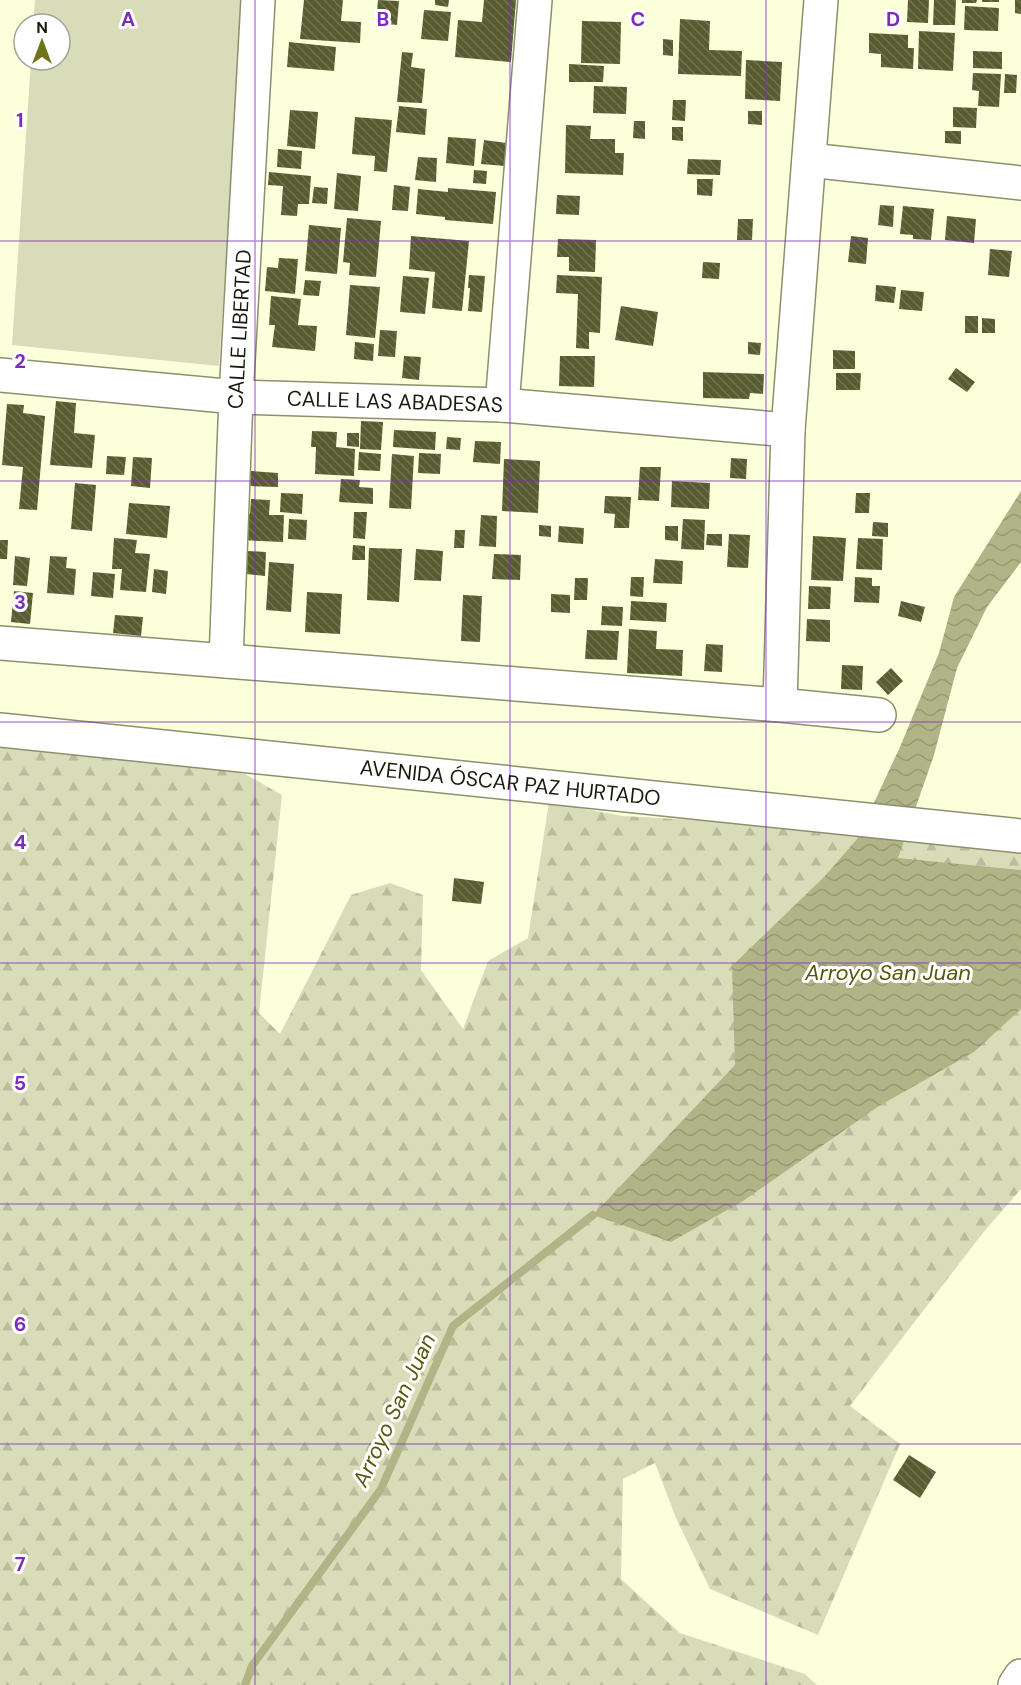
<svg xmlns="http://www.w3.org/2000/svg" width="1021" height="1685" font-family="'DM Sans',sans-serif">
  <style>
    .forest { fill: url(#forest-firs) }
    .park { fill: #d9dcb8 }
    .water { fill: url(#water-waves) }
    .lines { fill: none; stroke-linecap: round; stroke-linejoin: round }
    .stream { stroke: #b0b486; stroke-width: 8 }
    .building { fill: url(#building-back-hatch) }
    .minor-casing { stroke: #8d8f6e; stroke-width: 36 }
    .major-casing { stroke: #8d8f6e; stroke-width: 36 }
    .minor { stroke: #fff; stroke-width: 33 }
    .major { stroke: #fff; stroke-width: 33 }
    .grid { fill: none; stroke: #7b2cbf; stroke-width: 1.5; stroke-opacity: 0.55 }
    .labels { text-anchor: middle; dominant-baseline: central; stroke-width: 6; stroke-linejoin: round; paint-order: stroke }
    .street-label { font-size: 21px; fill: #191a0d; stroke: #fff }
    .water-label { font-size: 22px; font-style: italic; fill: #57590d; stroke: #fff }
    .grid-label { font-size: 20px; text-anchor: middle; font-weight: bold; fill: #7b2cbf; stroke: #fff; stroke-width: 6; stroke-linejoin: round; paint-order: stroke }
  </style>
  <defs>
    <pattern id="forest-firs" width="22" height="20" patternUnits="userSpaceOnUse" patternTransform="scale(1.5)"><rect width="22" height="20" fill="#d9dcb8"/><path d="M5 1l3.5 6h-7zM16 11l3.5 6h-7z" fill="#babc9d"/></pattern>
    <pattern id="water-waves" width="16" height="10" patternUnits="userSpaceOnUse" patternTransform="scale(1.5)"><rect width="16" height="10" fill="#b0b486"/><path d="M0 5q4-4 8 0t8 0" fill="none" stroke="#979a72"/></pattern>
    <pattern id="building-back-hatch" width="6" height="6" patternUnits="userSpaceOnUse" patternTransform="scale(1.5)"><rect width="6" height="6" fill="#595b30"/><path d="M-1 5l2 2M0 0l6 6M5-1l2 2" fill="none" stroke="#717352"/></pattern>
  </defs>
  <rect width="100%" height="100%" fill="#fbffda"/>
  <path class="forest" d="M 0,740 L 137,751 L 245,774 L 282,795 L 259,1013 L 280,1034 L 351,895 L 390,883 L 423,895 L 421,970 L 463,1029 L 488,961 L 528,938 L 549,802 L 623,816 L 804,826 L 1021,849 L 1021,1189 L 982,1234 L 850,1406 L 900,1444 L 818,1635 L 710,1589 L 676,1518 L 655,1463 L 623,1479 L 621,1579 L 680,1633 L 805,1674 L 817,1685 L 0,1685 Z"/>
  <path class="park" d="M 35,0 L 243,0 L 219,366 L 12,345 L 31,60 L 60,60 L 60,24 L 33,24 Z"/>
  <path class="water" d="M 1021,491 L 1021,562 L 987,607 L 957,668 L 934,755 L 898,858 L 1021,870 L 1021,1009 L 974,1052 L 879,1106 L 743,1201 L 671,1242 L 593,1215 L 735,1065 L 732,966 L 825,876 L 857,839 L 900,747 L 939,653 L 954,597 Z"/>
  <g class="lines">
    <path class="stream" d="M 245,1685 L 252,1666 L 381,1489 L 453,1326 L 593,1215"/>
  </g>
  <path class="building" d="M 304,0 L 343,0 L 341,21 L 361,22 L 360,43 L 300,39 Z
    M 378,0 L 399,1 L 397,25 L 376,23 Z
    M 435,0 L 449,0 L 448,7 L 435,5 Z
    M 484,0 L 516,0 L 511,62 L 455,57 L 458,20 L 482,22 Z
    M 908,0 L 929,0 L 928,23 L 907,22 Z
    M 934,0 L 956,0 L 955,25 L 933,25 Z
    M 962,0 L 977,0 L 976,3 L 962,3 Z
    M 982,0 L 999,0 L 999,2 L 982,2 Z
    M 1015,0 L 1021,0 L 1021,14 L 1015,13 Z
    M 965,6 L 999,8 L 998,31 L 964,30 Z
    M 424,10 L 451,12 L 448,41 L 421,39 Z
    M 680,19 L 710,21 L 709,50 L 742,51 L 741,76 L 678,74 Z
    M 582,21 L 621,22 L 620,64 L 581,63 Z
    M 919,31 L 955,33 L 953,71 L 918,69 Z
    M 869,33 L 908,35 L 908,48 L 914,48 L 913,69 L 881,67 L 881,54 L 869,53 Z
    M 663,39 L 673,40 L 673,56 L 663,55 Z
    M 289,42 L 336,47 L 334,71 L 287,67 Z
    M 973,51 L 1002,52 L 1002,69 L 973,68 Z
    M 402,52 L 413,53 L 411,67 L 425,69 L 422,103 L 397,102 Z
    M 746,60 L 782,62 L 780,101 L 745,99 Z
    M 569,64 L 604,66 L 603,82 L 569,82 Z
    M 973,73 L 1001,74 L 999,107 L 978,106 L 979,91 L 972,90 Z
    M 1005,74 L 1017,75 L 1016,93 L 1004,93 Z
    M 594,86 L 627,87 L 626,114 L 593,113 Z
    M 673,100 L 686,100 L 685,121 L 672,120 Z
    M 399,106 L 427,109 L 425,135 L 396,132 Z
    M 953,107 L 977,108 L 976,128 L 953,127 Z
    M 290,110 L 318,112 L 315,149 L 287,146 Z
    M 748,111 L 762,111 L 762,125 L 748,124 Z
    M 355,117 L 392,120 L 387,172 L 374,171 L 375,156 L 352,154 Z
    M 634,121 L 645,121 L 645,139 L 633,138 Z
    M 566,125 L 591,126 L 590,139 L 615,139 L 615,153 L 624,153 L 623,175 L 565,173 Z
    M 672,127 L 683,127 L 683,141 L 672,140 Z
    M 945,131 L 961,131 L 961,144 L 945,143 Z
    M 448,137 L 476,139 L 474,166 L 446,163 Z
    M 484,140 L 507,143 L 505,166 L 481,164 Z
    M 278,149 L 302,151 L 301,169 L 277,167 Z
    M 418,157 L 437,158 L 436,182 L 415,180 Z
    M 688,159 L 721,160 L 720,175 L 687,174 Z
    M 474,170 L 487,171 L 486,184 L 473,183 Z
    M 269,172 L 311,176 L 309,204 L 298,204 L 297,216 L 281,215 L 283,186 L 268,185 Z
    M 337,173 L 361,176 L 358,211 L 334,209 Z
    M 697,179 L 713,179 L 712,196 L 697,195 Z
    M 394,185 L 410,187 L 408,211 L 392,210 Z
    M 314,187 L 328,188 L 327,204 L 312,203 Z
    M 448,188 L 496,192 L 493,224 L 445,220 L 445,217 L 416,214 L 418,189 L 448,192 Z
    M 557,195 L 580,196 L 579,215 L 556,214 Z
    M 880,205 L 894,206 L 893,227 L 878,225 Z
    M 903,206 L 934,209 L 931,240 L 913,239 L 913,235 L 900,234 Z
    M 947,216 L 976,219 L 974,243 L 945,240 Z
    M 347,218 L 381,221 L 376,277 L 349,275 L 350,263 L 343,262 Z
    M 738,219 L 753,219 L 752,240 L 737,240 Z
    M 309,225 L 341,228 L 337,274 L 305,271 Z
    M 411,236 L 469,241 L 462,311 L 432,308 L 435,272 L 409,269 Z
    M 851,236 L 868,238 L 866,264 L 848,262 Z
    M 558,239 L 596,240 L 595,272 L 569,271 L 569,257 L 557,257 Z
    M 990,249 L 1012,251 L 1009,277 L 988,275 Z
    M 279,258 L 298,259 L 295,294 L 265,291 L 267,267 L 278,268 Z
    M 703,262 L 720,263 L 719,279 L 702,278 Z
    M 469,275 L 485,276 L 482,312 L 468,311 L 470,288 L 468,288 Z
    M 557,275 L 602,277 L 600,333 L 589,332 L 589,349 L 576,348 L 578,294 L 556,293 Z
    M 403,276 L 429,278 L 425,314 L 400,312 Z
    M 305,280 L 321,281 L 319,296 L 303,295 Z
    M 350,285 L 380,287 L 375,338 L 346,335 Z
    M 876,285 L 896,287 L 894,303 L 875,301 Z
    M 901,290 L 924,292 L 922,311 L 899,309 Z
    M 271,296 L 301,299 L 298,325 L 317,326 L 315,351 L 272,347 L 275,325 L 269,325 Z
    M 621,306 L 658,312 L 653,346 L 615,340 Z
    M 965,316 L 978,316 L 978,333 L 965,333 Z
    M 982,318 L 995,319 L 995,333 L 982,333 Z
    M 380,330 L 397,331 L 395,357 L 378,356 Z
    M 355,342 L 374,344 L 373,361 L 354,359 Z
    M 748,342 L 761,343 L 760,355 L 748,354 Z
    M 833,350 L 855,351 L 855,369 L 833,369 Z
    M 404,356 L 421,357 L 419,380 L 402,378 Z
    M 560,356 L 595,356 L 594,387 L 559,386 Z
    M 956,368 L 975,382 L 967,392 L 948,379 Z
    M 703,372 L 764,374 L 763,394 L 750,393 L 749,399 L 703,398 Z
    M 836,373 L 861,373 L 860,390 L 836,390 Z
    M 56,401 L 76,403 L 74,433 L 95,435 L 92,468 L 50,465 Z
    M 7,404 L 24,405 L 23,413 L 45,416 L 37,510 L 19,509 L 23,467 L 2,465 Z
    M 361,421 L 383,422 L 381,450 L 360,449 Z
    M 394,430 L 436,432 L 435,450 L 393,447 Z
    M 312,431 L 337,432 L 336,447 L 355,449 L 354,476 L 315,474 L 316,447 L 311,447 Z
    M 347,433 L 359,433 L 359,447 L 347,446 Z
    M 447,437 L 461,438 L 460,450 L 446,449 Z
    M 475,441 L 501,442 L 500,464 L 473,462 Z
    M 359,452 L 381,454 L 380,471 L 358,470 Z
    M 419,453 L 441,454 L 440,474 L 418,473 Z
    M 392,454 L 414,456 L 411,509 L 389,508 Z
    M 107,456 L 126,457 L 124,475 L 106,474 Z
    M 133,457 L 152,458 L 150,488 L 131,486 Z
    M 731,458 L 747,459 L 746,479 L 730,478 Z
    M 504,459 L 540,461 L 538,513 L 502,511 Z
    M 640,467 L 661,467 L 659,501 L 638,500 Z
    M 251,471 L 278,473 L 278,487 L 250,486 Z
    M 341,479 L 360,480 L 359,487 L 373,488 L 373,504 L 339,502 Z
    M 672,481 L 710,483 L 709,509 L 671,507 Z
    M 75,483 L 96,485 L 92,531 L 71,529 Z
    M 281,493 L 303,494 L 302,514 L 280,512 Z
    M 856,493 L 870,493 L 869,513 L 855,513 Z
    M 605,496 L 631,497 L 629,528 L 614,528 L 615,514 L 604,513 Z
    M 251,499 L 270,500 L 269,515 L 284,515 L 283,542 L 240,540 L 242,513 L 250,514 Z
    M 129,503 L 170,506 L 167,538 L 126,534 Z
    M 354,512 L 367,512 L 365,539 L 353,538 Z
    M 481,515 L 497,516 L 496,547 L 479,546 Z
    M 289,519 L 307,520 L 306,540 L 288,539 Z
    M 683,519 L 705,520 L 704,550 L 681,549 Z
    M 873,522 L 888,523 L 888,537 L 872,536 Z
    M 539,525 L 551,526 L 551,537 L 539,536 Z
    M 559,526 L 584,528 L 583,544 L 558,542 Z
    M 665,526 L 678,526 L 678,541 L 665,540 Z
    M 455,530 L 465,530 L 464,548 L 454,548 Z
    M 707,534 L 722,534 L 722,546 L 706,545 Z
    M 729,534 L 750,535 L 748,568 L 727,567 Z
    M 813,536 L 846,538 L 843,581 L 811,580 Z
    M 114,538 L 137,540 L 135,553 L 150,554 L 146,592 L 120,590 L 122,569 L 112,569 Z
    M 858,538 L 883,539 L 882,570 L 856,569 Z
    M 0,540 L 8,540 L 7,559 L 0,559 Z
    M 353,545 L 365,546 L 365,560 L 352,560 Z
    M 369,548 L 402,549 L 399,602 L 367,600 Z
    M 416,549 L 443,551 L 441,581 L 414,580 Z
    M 247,551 L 266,552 L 265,576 L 246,574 Z
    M 494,554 L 521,555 L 520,580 L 492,579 Z
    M 15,556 L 30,558 L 27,586 L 13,585 Z
    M 50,556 L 67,557 L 66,568 L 76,569 L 74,595 L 47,593 Z
    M 655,559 L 683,561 L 682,584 L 653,583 Z
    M 269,562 L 294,564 L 291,612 L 266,610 Z
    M 154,569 L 168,571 L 166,594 L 152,592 Z
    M 93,572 L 115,574 L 113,598 L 91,596 Z
    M 631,577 L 644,577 L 643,597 L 630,596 Z
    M 855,577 L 872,578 L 872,586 L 880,586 L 879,603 L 854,602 Z
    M 575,578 L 588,578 L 587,600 L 574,600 Z
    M 809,586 L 831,587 L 830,609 L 808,609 Z
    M 14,591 L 33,593 L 30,624 L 11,622 Z
    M 307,592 L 342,594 L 340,634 L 305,632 Z
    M 551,594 L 570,595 L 570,613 L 551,612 Z
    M 463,595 L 482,596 L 480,642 L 461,641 Z
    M 631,601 L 667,603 L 666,622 L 630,620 Z
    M 901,601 L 925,607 L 921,622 L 898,616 Z
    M 602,606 L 623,607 L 622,626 L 601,625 Z
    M 115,615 L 143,617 L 141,636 L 113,633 Z
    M 807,619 L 830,620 L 830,642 L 806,641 Z
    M 629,629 L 657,631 L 656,649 L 683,650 L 682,676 L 627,673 Z
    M 587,630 L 619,631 L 617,660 L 585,659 Z
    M 706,644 L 723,645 L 722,672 L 704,671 Z
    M 842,665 L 863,666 L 862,690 L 841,689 Z
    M 891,668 L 903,681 L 888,695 L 876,682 Z
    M 454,878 L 484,882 L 481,904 L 452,901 Z
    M 909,1455 L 936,1472 L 920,1498 L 893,1480 Z"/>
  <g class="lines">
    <g class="minor-casing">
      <g id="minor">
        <path d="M 809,160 L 1021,183"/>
        <path id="s1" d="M 0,375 L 236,397 L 502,405 L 788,430"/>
        <path d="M 502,405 L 535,0"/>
        <path d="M 0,643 L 780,705 L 879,715"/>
        <path id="s2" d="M 226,661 L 236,397 L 258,0"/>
        <path d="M 780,705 L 788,430 L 821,0"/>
        <path d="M 1015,1685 L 1021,1676"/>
      </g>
    </g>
    <g class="major-casing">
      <g id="major">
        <path id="s3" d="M 0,730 L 1021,836"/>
      </g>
    </g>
    <use href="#minor" class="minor"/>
    <use href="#major" class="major"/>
  </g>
  <path class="grid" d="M 255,0 L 255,1685M 510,0 L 510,1685M 766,0 L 766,1685M 0,241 L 1021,241M 0,481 L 1021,481M 0,722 L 1021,722M 0,963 L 1021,963M 0,1204 L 1021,1204M 0,1444 L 1021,1444"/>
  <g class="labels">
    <g class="street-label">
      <text stroke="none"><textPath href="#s2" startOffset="332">CALLE LIBERTAD</textPath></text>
      <text stroke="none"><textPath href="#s1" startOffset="396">CALLE LAS ABADESAS</textPath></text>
      <text stroke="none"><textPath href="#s3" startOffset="513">AVENIDA ÓSCAR PAZ HURTADO</textPath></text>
    </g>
    <g class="water-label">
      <text x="888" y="972">Arroyo San Juan</text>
      <text transform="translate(394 1410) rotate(-65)">Arroyo San Juan</text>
    </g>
  </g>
  <g class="grid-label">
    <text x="128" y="26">A</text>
    <text x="383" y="26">B</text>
    <text x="638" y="26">C</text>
    <text x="893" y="26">D</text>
    <text x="20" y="127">1</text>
    <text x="20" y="368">2</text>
    <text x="20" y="609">3</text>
    <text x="20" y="849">4</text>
    <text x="20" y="1090">5</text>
    <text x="20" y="1331">6</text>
    <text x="20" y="1571">7</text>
  </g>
  <g transform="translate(42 42)"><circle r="28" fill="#ffffff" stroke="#a3a39e" stroke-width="1.5"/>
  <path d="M0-4.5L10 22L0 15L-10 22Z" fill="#71741b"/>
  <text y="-9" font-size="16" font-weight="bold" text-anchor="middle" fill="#191a0d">N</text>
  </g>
</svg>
